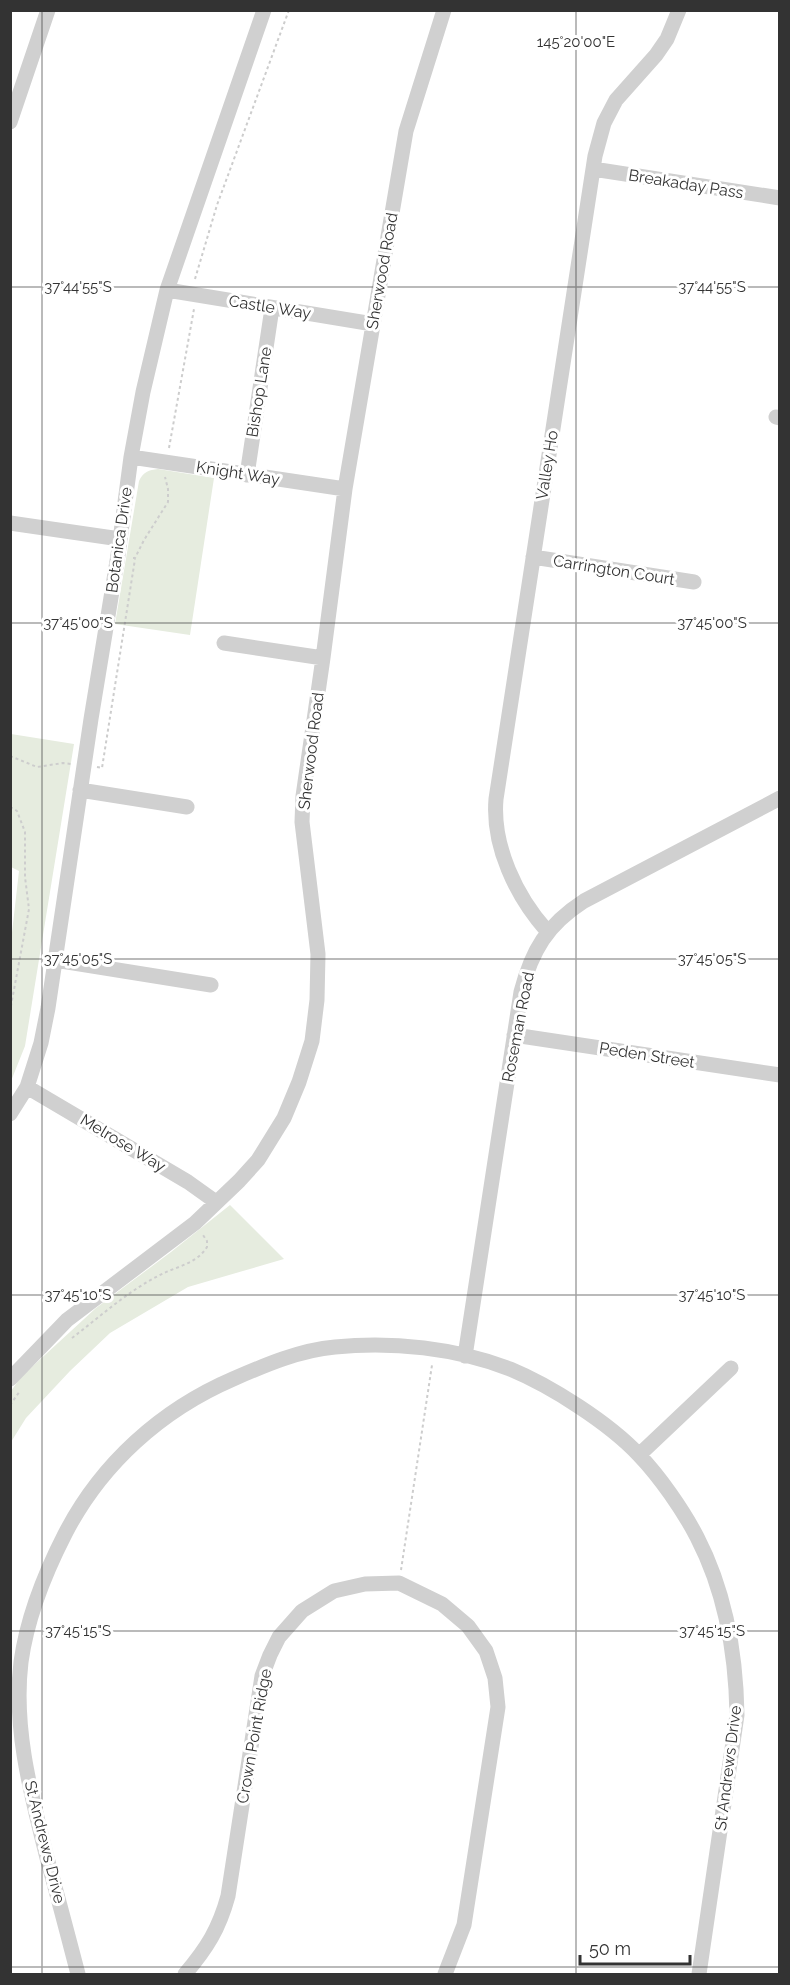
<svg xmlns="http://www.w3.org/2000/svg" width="790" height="1985" font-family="Raleway,sans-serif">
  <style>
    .green { fill: #e6ecdf }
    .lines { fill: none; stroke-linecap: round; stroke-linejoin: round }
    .path { stroke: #cdcdcd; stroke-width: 2; stroke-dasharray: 3 3; stroke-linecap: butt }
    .minor { stroke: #d0d0d0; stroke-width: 15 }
    .ticks { fill: none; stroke: #333; stroke-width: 1.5; stroke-opacity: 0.45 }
    .labels { text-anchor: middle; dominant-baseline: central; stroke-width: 6; stroke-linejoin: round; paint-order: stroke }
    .street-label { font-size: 16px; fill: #333; stroke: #fff }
    .ticks-label { font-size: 15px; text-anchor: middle; fill: #333; stroke: #fff; stroke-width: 6; stroke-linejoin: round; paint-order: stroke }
  </style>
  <rect width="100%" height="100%" fill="#fff"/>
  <path class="green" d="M 158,469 L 214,478 L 190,635 L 115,624 L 139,481 C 143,472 149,470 158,469 Z
    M 11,734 L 74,744 L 25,1046 L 11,1081 L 10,950 L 19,871 L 11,867 Z
    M 230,1205 L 284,1259 L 188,1287 L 110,1333 L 70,1371 L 26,1418 L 11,1442 L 11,1391 L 21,1377 L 96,1308 L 171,1252 Z"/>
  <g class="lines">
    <path class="path" d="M 195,279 L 217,205 L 289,10
      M 169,448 L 194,309
      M 133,558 L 135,558 L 144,540 L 168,502 L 168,489 L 165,477
      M 10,756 L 37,767 L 63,763 L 71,764
      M 97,767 L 102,768 L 135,559
      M 10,807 L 17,811 L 25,832 L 25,877 L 29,909 L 10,1011
      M 10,1141 L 11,1141
      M 72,1338 C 101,1316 130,1289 164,1273 C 179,1266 197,1263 207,1247 L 207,1241 L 203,1235
      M 10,1405 L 20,1391
      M 401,1570 L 432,1365"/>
    <path class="minor" d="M 10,122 L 48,10
      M 593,169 L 780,198
      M 167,290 L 373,324
      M 776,417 L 780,418
      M 131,457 L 345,489
      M 247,475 L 272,308
      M 10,523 L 120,539
      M 533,557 L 694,582
      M 224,643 L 323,658
      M 80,790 L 187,807
      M 547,931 C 516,896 492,846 496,799 L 595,156 L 604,123 L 616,100 L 656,55 L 667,39 L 679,10
      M 55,960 L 211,985
      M 514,1035 L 780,1075
      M 27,1087 L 188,1182 L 216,1202
      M 10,1114 L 27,1087 L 41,1043 L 48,1008 L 91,719 L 118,555 L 131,457 L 143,392 L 167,290 L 264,10
      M 465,1356 L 521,992 C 532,950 547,925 584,901 L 780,798
      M 10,1379 L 67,1320 L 195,1223 L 239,1181 L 258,1160 L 284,1118 L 299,1082 L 312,1041 L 317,1000 L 318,954 L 302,822 L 303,796 L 323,658 L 345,489 L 406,131 L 444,10
      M 639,1455 L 731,1368
      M 78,1974 C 68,1936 58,1897 47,1858 C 31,1794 13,1728 21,1662 C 27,1618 45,1573 65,1534 C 101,1464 161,1410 233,1379 C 265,1365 300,1350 335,1347 C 392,1341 456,1348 510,1369 C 551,1386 609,1423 639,1455 C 660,1477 683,1510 697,1537 C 725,1591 736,1654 737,1715 L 699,1974
      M 185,1974 C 207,1948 219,1929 228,1896 L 262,1676 L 270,1655 L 279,1637 L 302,1611 L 334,1591 L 365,1584 L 399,1583 L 442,1604 L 468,1626 L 486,1651 L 495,1678 L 498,1707 L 464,1925 L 445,1974"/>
  </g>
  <path class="ticks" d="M 42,10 L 42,1974M 576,10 L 576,1974M 10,287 L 780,287M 10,623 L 780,623M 10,959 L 780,959M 10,1295 L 780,1295M 10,1631 L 780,1631M 10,1967 L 780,1967"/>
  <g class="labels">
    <g class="street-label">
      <text transform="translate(686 184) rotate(9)">Breakaday Pass</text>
      <text transform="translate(382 271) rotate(-80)">Sherwood Road</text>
      <text transform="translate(270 307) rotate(9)">Castle Way</text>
      <text transform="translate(259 392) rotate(-81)">Bishop Lane</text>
      <text transform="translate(547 465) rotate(-81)">Valley Ho</text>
      <text transform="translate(238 473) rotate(9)">Knight Way</text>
      <text transform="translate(119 540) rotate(-82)">Botanica Drive</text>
      <text transform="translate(614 570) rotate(9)">Carrington Court</text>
      <text transform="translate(311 751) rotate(-83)">Sherwood Road</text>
      <text transform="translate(518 1027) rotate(-79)">Roseman Road</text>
      <text transform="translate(647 1055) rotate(9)">Peden Street</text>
      <text transform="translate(123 1143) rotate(31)">Melrose Way</text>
      <text transform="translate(254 1736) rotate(-80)">Crown Point Ridge</text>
      <text transform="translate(728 1768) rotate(-83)">St Andrews Drive</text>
      <text transform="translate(45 1842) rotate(76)">St Andrews Drive</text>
    </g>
  </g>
  <g class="ticks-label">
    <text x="576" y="47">145°20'00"E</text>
    <text x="78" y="292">37°44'55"S</text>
    <text x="712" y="292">37°44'55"S</text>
    <text x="78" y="628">37°45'00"S</text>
    <text x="712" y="628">37°45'00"S</text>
    <text x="78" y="964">37°45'05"S</text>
    <text x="712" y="964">37°45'05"S</text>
    <text x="78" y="1300">37°45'10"S</text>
    <text x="712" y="1300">37°45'10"S</text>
    <text x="78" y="1636">37°45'15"S</text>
    <text x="712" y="1636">37°45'15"S</text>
  </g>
  <rect width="790" height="1985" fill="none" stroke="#333333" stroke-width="24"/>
  <path d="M580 1955v9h110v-9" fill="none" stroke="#333333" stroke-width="3"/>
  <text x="589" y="1955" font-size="18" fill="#333333" stroke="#ffffff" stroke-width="4.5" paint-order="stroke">50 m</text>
</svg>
